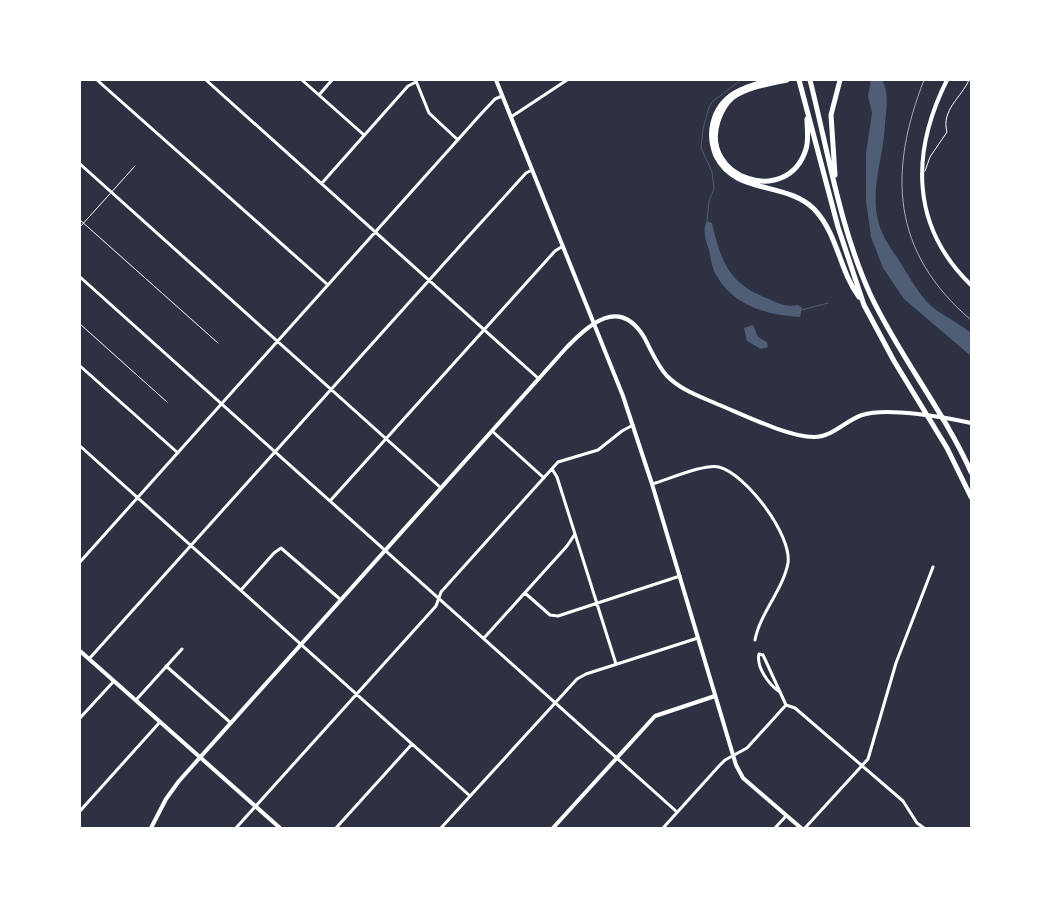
<svg xmlns="http://www.w3.org/2000/svg" width="1051" height="908" font-family="'Sofia Sans Condensed',sans-serif">
  <style>
    .water { fill: #4f5d75 }
    .lines { fill: none; stroke-linecap: round; stroke-linejoin: round }
    .stream { stroke: #4f5d75; stroke-width: 1 }
    .service { stroke: #fff; stroke-width: 1 }
    .minor { stroke: #fff; stroke-width: 3 }
    .tertiary { stroke: #fff; stroke-width: 4 }
    .secondary { stroke: #fff; stroke-width: 4 }
    .motorway { stroke: #fff; stroke-width: 5 }
    .rail { stroke: #abadb3; stroke-width: 1 }
  </style>
  <rect width="100%" height="100%" fill="#2d3142"/>
  <path class="water" d="M 871,80 L 882,80 C 890,94 886,109 885,124 C 884,146 878,167 876,188 C 873,231 888,241 908,275 C 916,288 925,303 939,312 C 950,319 961,325 971,333 L 971,356 L 904,299 L 883,268 L 871,237 L 866,201 L 866,153 L 872,113 L 868,96 Z
    M 707,221 L 712,223 C 721,262 729,284 769,299 C 780,304 785,307 798,305 L 802,308 L 800,317 C 769,316 732,305 717,276 C 712,269 711,259 709,250 C 706,242 702,229 707,221 Z
    M 753,325 L 758,337 L 767,342 L 768,347 L 761,349 L 747,341 L 744,328 Z"/>
  <g class="lines">
    <path class="stream" d="M 707,221 L 709,201 L 714,189 L 712,172 L 701,148 L 703,129 L 709,107 L 712,102 L 741,80
      M 802,310 L 828,303"/>
    <path class="service" d="M 925,171 L 930,157 L 947,132 C 941,110 961,98 969,80
      M 80,220 L 218,343
      M 80,227 L 135,166
      M 80,324 L 167,402"/>
    <path class="minor" d="M 97,80 L 328,285
      M 206,80 L 539,379
      M 302,80 L 364,135
      M 416,81 L 429,113 L 458,140
      M 319,95 L 332,80
      M 511,117 L 567,80
      M 80,164 L 441,488
      M 322,183 L 408,86 L 416,82
      M 80,277 L 677,812
      M 80,366 L 178,453
      M 492,431 L 544,478
      M 80,446 L 470,796
      M 552,469 L 557,477 L 616,664
      M 652,484 C 667,480 705,463 719,467 C 746,474 792,535 788,563 C 783,590 760,613 755,640
      M 330,501 L 555,251 L 563,246
      M 80,562 L 480,115 L 495,99 L 502,96
      M 241,590 L 274,553 L 281,548 L 341,600
      M 525,593 L 550,615 L 558,616 L 680,576
      M 484,638 L 567,546 L 575,534
      M 89,659 L 467,238 L 526,173 L 532,170
      M 166,666 L 231,723
      M 780,692 C 769,685 756,667 759,654 L 763,655 L 786,705
      M 136,700 L 182,649
      M 786,705 L 795,708 L 903,801 L 917,823 L 924,828
      M 80,718 L 114,681
      M 80,811 L 160,722
      M 236,828 L 436,606 L 441,592 L 558,462 L 598,450 L 622,431 L 633,425
      M 336,828 L 412,744
      M 441,828 L 577,679 L 586,674 L 698,638
      M 663,828 L 719,766 L 725,760 L 747,748 L 786,705
      M 775,828 L 786,816
      M 805,828 L 868,759 L 896,663 L 933,567"/>
    <path class="tertiary" d="M 151,828 L 166,799 L 179,781 L 567,347 C 589,325 619,296 644,337 C 651,350 657,365 667,376 C 681,390 699,396 717,404 C 742,414 788,437 814,437 C 832,437 845,421 862,415 C 887,407 944,417 971,423
      M 553,828 L 655,716 L 715,696"/>
    <path class="secondary" d="M 496,80 L 623,396 L 652,484 L 736,765 L 743,778 L 801,828
      M 947,80 C 911,152 910,226 971,285
      M 80,651 L 280,828"/>
    <path class="motorway" d="M 770,80 C 744,87 720,94 713,123 C 710,134 712,146 716,156 C 735,195 786,181 814,209 C 838,234 839,270 859,297
      M 787,80 C 769,84 747,87 732,98 C 725,104 721,112 718,121 C 699,178 788,208 806,149 C 809,139 807,129 807,119
      M 799,80 L 838,227 L 864,305 L 894,361 L 947,448 L 971,497
      M 810,80 C 828,151 840,229 871,296 C 900,357 943,410 971,472
      M 835,175 L 831,115 L 840,80"/>
    <path class="rail" d="M 924,80 C 888,172 891,252 971,320"/>
  </g>
  <rect width="1051" height="908" fill="none" stroke="#ffffff" stroke-width="162"/>
</svg>
